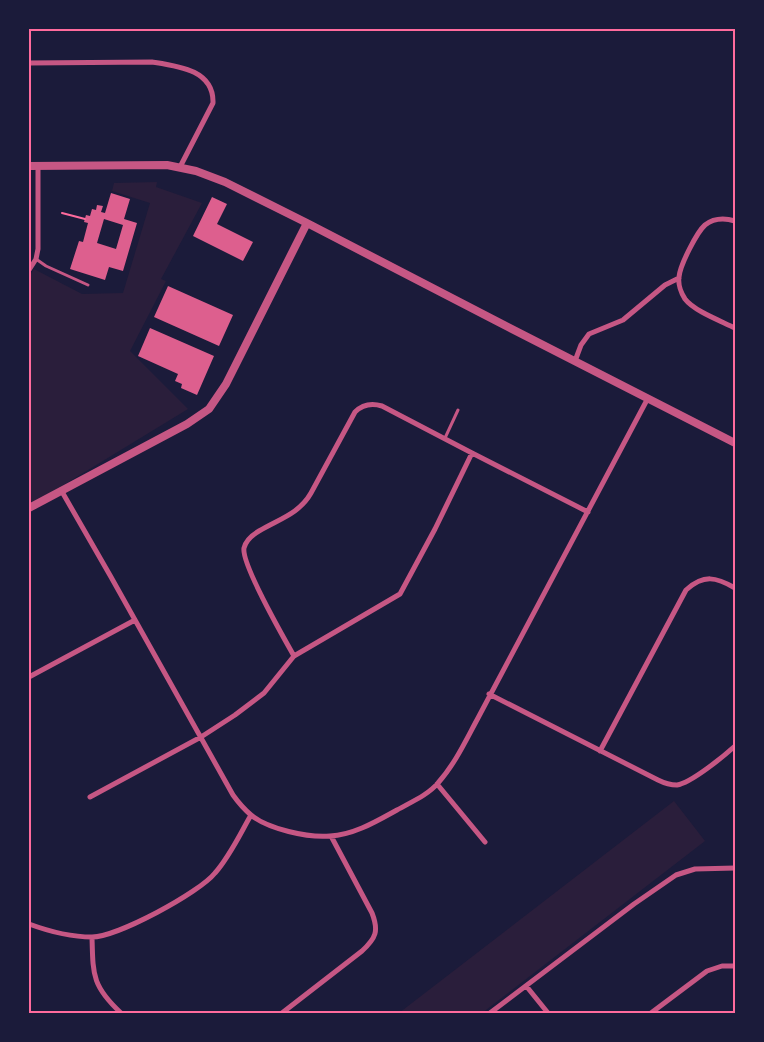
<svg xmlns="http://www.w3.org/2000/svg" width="764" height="1042" font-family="'Roboto Condensed',sans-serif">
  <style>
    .green { fill: #2a1e3b }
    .building { fill: #dd5f8e; fill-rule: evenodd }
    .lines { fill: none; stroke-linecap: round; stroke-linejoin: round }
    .path { stroke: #ff6b9d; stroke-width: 2 }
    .service { stroke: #c65784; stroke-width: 3 }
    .minor { stroke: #c65784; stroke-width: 5 }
    .tertiary { stroke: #c65784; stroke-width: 8 }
    .neatline { fill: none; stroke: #ff6b9d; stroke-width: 2 }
  </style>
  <rect width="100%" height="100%" fill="#1b1b3a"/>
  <path class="green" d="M 157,182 L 156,187 L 202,203 L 161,279 L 166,281 L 130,351 L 188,409 L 29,506 L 29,276 L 34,269 L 82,294 L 123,293 L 150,203 L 112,191 L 114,183 Z
    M 674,801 L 705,841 L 482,1013 L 399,1013 Z"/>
  <path class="building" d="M 111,193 L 130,199 L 124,219 L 137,223 L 123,271 L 109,267 L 105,280 L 70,269 L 79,241 L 83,242 L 88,223 L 84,222 L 86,215 L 90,216 L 92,209 L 96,210 L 97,205 L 103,206 L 101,212 L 105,213 ZM 104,219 L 123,225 L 116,249 L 97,243 Z
    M 212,197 L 227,204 L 217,224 L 253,242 L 243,261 L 193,236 Z
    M 168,286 L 233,315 L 219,346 L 154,317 Z
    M 150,328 L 214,356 L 197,395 L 181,388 L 182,384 L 175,381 L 178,374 L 138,356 Z"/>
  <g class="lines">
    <path class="path" d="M 62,213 L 85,219"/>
    <path class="service" d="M 36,259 L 46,266 L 88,285
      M 445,438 L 458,410"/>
    <path class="minor" d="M 29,63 L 152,62 C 178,66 214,70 213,103 L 180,167
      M 735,221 C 725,218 714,218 705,225 C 697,232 680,265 679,277 C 678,284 681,293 685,299 C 694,311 721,321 735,328
      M 29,270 L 36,259 L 38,249 L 38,166
      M 575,361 L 581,345 L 589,334 L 623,320 L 665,285 L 679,278
      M 61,490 L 111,577 L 233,795 C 238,802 244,809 251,815 C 268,829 308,838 330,836 C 354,835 377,821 397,810 C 411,802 428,795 438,783 C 455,764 466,740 478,718 L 648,398
      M 294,656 C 284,638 241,564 244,548 C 246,540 252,535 259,531 C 279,519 299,514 311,493 L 355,412 C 363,404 372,403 382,406 L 472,453 L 588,512
      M 29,677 L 135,620
      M 489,694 L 658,780 C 664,783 670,785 677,785 C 691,783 724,756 735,746
      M 600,751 L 686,590 C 704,574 716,577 735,588
      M 437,784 L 485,842
      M 90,797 L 201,737 L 235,715 L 264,693 L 294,656 L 400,594 L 435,529 L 472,453
      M 29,924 C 48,931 71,937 92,937 C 117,937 199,893 215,873 C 230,856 240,834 251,815
      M 92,937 C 93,975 92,986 121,1013
      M 527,987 L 548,1013
      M 282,1013 L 362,951 C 376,938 379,931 372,913 L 331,836
      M 490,1013 L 634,904 L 676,875 L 695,869 L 735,868
      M 651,1013 L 707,971 L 722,966 L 735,966"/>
    <path class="tertiary" d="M 29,166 L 167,165 L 196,171 L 225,182 L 307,223 L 508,327 L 735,443
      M 29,508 L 187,424 L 209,409 L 226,384 L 307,223"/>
  </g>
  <rect width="764" height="1042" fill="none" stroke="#1b1b3a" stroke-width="60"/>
  <rect x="30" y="30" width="704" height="982" class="neatline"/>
</svg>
